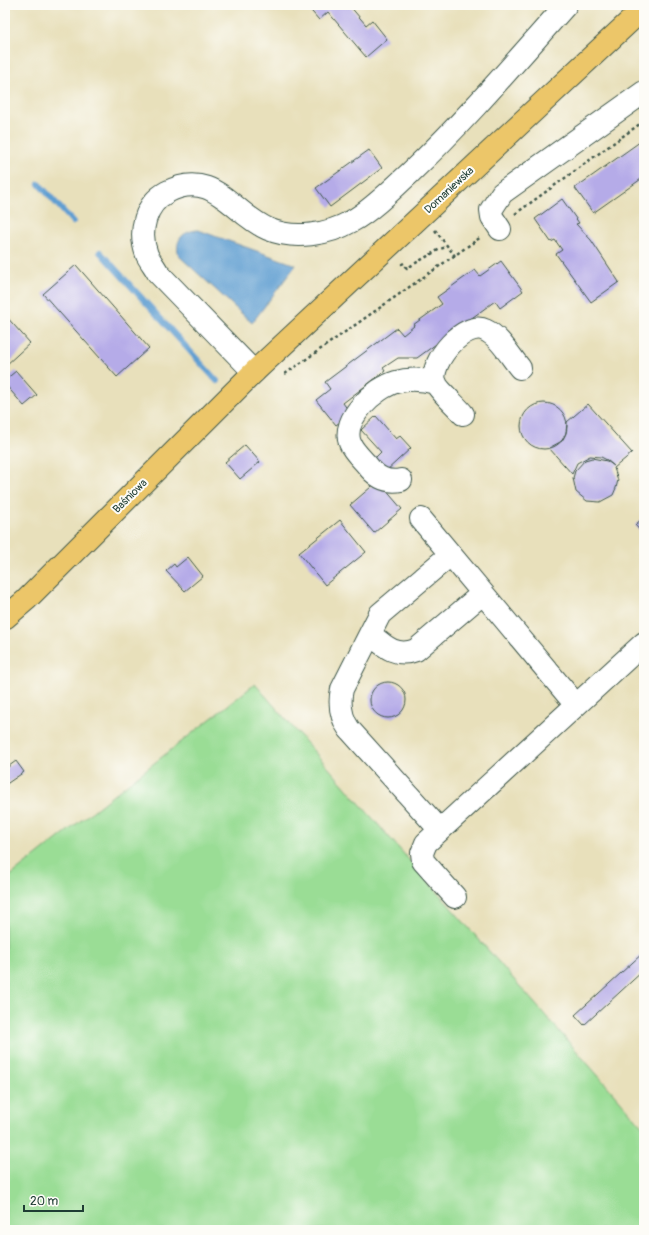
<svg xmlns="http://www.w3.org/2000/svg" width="649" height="1235" font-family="Pangolin,sans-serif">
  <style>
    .green { fill: #9add95; stroke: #5c8d64 }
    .water { fill: #609fd2; stroke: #406e83 }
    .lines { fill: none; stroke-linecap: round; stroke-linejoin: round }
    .stream { stroke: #609fd2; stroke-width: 6 }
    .building { fill: #b5abe8 }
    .minor-casing { stroke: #3d5548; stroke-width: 24 }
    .major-casing { stroke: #3d5548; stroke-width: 24 }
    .path { stroke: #3d5548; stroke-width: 2.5; stroke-dasharray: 3 3; stroke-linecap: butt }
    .minor { stroke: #fff; stroke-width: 22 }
    .major { stroke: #ecc669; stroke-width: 22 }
    .labels { text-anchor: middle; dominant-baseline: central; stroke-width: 4; stroke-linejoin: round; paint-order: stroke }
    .street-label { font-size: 11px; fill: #1f3d34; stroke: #fdfcf7 }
  </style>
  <rect width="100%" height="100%" fill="#fdfcf7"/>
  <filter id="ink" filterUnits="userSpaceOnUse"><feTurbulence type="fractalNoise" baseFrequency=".025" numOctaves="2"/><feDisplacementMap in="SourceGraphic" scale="8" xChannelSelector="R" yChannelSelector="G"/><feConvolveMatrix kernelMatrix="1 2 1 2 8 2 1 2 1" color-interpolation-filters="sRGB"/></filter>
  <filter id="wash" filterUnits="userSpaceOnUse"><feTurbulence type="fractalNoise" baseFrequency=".012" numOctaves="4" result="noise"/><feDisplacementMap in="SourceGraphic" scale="16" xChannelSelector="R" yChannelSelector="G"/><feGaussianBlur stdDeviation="0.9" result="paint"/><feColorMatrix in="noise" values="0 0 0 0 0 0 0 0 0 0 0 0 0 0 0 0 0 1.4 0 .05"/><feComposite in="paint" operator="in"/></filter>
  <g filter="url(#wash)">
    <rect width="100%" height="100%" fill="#e8e0bb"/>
    <path class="green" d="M 255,684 L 644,1128 L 644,1230 L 5,1230 L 5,880 Z"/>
    <path class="water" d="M 198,230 L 296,265 L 252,323 L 179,256 C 174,241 182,231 198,230 Z"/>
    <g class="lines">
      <path class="stream" d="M 39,184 L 73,222
        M 100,252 L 217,381"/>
    </g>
    <g id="blocks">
      <path class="building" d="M 306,5 L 349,5 L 366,25 L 372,20 L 387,39 L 366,57 L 328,12 L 319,20 Z
        M 644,139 L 644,177 L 593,213 L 575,188 Z
        M 369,150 L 382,168 L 330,207 L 316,188 Z
        M 562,199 L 579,223 L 576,224 L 591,240 L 619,282 L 591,302 L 556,254 L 562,250 L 555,240 L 551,242 L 535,219 Z
        M 501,261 L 523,291 L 500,308 L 495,301 L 417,358 L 398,358 L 383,368 L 385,371 L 343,403 L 351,414 L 336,425 L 316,400 L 330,389 L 325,382 L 397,328 L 403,335 L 414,326 L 413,325 L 442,304 L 437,297 L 475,270 L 480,276 Z
        M 76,265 L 149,348 L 117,377 L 43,294 Z
        M 5,315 L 30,343 L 5,366 Z
        M 16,371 L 37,395 L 24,406 L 5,384 L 5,380 Z
        M521 426a23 23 0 1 1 46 0a23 23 0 1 1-46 0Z
        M 588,404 L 632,453 L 614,468 L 618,480 L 616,488 L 613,495 L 600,502 L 587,501 L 576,492 L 573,478 L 575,471 L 585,460 L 592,458 L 607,461 L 614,466 L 607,460 L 601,457 L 590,456 L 577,463 L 572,474 L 549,448 L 562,441 L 566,433 L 567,422 Z
        M 376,416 L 396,439 L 400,436 L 411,448 L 385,472 L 374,459 L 381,452 L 361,430 Z
        M 245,445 L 260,462 L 240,479 L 225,462 Z
        M 378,481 L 402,509 L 374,533 L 350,505 Z
        M 644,517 L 644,535 L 635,525 Z
        M 340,520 L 366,552 L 325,585 L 299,553 Z
        M 188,557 L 203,576 L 185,591 L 166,571 L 174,564 L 176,567 Z
        M370 700a18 18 0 1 1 36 0a18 18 0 1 1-36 0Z
        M 16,761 L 24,772 L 5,785 L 5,769 Z
        M 644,952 L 644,970 L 584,1025 L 575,1015 Z"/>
    </g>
  </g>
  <g filter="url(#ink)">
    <use href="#blocks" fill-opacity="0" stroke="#3d5548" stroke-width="1"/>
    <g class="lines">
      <g class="minor-casing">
        <path id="minor" d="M 500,229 L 492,217 L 491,210 L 502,193 L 644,92
          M 254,372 L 158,273 C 155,267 150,261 147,255 C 138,231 145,204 167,192 C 213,168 232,213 268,229 C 294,240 328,235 352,221 C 371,211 396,186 412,171 C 467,119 516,61 566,5
          M 463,414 C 457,406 438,390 435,382 C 429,361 466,320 485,330 C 500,337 510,356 520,368
          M 401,480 C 386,483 376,477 367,465 C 362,459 353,451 350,443 C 341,419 375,388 396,382 C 410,378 422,379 436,383
          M 421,519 L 576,705
          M 370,634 C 384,646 396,658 416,650 L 482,594
          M 440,830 L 349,729 C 340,716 339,703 342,689 L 380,614 L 450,555
          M 455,897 L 423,861 L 422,853 L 426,843 L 644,643"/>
      </g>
      <g class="major-casing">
        <path id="major" d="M 5,618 L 26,600 L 254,372 L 644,8"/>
      </g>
      <path class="path" d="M 515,214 L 644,121
        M 435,230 L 455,256
        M 404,263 L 402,264 L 407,268 L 440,249 L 447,247
        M 285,374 L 481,237"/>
      <use href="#minor" class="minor"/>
      <use href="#major" class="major"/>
    </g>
  </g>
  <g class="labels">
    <g class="street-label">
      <text transform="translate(449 190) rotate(-43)">Domaniewska</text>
      <text transform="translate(130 496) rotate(-45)">Baśniowa</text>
    </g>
  </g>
  <rect width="649" height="1235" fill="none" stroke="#fdfcf7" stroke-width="20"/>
  <path d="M24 1205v6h59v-6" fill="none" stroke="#1f3d34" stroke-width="2"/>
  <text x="30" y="1205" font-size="12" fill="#1f3d34" stroke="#fdfcf7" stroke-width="3" paint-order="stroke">20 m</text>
</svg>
